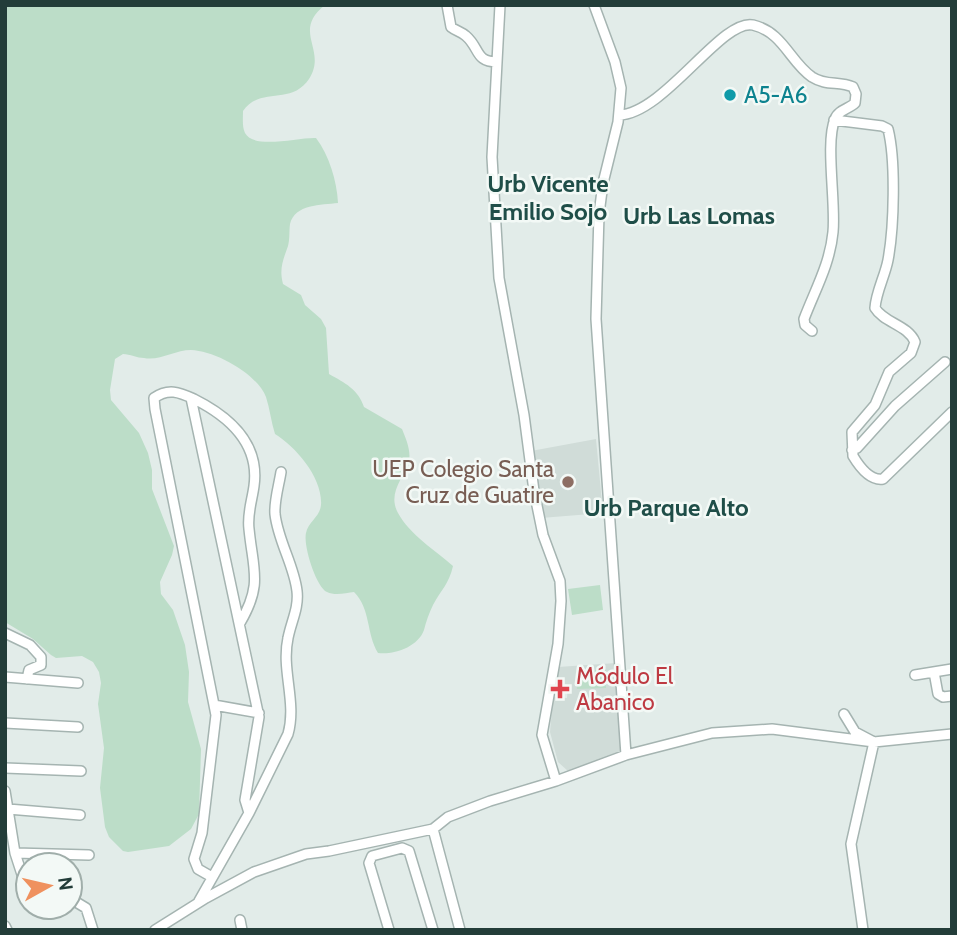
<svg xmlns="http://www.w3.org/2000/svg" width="957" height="935" font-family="Cabin,sans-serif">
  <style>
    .built { fill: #d0dcd8 }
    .green { fill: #bcddc8 }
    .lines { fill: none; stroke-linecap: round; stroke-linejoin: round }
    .minor-casing { stroke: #a5b4b1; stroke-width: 12 }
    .minor { stroke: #fff; stroke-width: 9 }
    .culture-dot { fill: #0f9aa8; stroke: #f3f9f6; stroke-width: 2.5 }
    .education-dot { fill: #8d6e63; stroke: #f3f9f6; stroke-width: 2.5 }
    .health-dot { fill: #e0444e; stroke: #f3f9f6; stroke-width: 2.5 }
    .labels { text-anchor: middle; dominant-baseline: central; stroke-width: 5; stroke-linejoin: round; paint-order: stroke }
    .culture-label { font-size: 23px; fill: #0d838f; stroke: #f3f9f6; text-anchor: start }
    .education-label { font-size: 23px; fill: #785e54; stroke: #f3f9f6; text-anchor: end }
    .health-label { font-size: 23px; fill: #be3a42; stroke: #f3f9f6; text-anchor: start }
    .neighbourhood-label { font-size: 24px; font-weight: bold; fill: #1f4e48; stroke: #f3f9f6 }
  </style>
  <rect width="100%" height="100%" fill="#e2ece9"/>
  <path class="built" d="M 596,439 L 603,513 L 541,518 L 531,451 Z
    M 616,663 L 621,753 L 568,771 L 558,762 L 550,732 L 553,697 L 567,698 L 568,685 L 561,684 L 564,690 L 561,693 L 556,690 L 557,686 L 561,684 L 556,683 L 558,667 Z"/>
  <path class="green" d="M 5,5 L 325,5 C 291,32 328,49 309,79 C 291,106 260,86 243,111 C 243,118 242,127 245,133 C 254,150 299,137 316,138 C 329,155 337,181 338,203 C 321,205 295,204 290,224 C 289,231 290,239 288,246 C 283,260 279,269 283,284 L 301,295 L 305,305 L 321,319 L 326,328 L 329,374 C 345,383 358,389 364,407 L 402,429 C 406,439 411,450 409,461 C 404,478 387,493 398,513 C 410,535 435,550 453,566 C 449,584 441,590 433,605 C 429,613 426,622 424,630 C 418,647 394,655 378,653 C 366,633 371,609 354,592 C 346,593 335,596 327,592 C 316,587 303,545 306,533 C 308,522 320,517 321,505 C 323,478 296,447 275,434 C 271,422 270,409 266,397 C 257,374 216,351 191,350 C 175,350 160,361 144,358 C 137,358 130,354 123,354 L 115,359 L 110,390 L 111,400 L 139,433 L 148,453 L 152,470 L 152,489 L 174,546 L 172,555 L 160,582 L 161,594 L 173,610 L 185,645 L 189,672 L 188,702 L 201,749 L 199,814 L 191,829 L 169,846 L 128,852 L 123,851 L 109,837 L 105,827 L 100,788 L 104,748 L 98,704 L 101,683 L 99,672 L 93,662 L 82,656 L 56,658 L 51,655 L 33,639 L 5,622 Z
    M 600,585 L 603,610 L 572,615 L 568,589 Z
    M 606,670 L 606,688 L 577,689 L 576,671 Z"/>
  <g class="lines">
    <g class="minor-casing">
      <path id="minor" d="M 447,5 L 451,27 C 456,31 462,32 466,36 C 480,48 475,62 497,62
        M 500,5 L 492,157 L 499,278 L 524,415 L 534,491 L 543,535 L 560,581 L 561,601 L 558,644 L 542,735 L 556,781
        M 594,5 L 615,62 L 621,88 L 618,122 L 603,183 L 599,214 L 596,319 L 626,755
        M 619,115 C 664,114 722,18 753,25 C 783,32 790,62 812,77 C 826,86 839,81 853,87 L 856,94 L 855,103 C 849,109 838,110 835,119 C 825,142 836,203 833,232 C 830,264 815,290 804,319 L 805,325 L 812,331
        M 834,120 L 882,126 L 888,129 C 896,161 894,228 888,260 C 885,276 876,292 875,308 C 884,323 908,325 915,342 L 911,353 L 889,372 L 875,405 L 852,432 L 853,456 C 859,466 870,481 883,479 L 952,412
        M 191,398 L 259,717 L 245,800 L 249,813
        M 852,450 L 857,448 L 895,406 L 945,362
        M 5,633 L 30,645 L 41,657 L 41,665 L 29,670 L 27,679
        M 934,672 L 938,694 L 943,697 L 952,696
        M 915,675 L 952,669
        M 5,677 L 78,683
        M 214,705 L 259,713
        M 844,714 L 855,732 L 874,742 L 851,844 L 863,930
        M 5,723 L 78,727
        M 5,768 L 81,771
        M 5,791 L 15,853 L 28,893
        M 8,809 L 80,815
        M 433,829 L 460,930
        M 15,853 L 89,855
        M 212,877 L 198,869 L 194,859 L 202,833 L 216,715 L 155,409 L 154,398 C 168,388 179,392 194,399 C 228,416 260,443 254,486 C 252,501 247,514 249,529 C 253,570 263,584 240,623
        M 199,901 L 249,813 L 288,734 C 297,702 281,670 288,638 C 291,622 299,608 297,591 C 294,565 278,541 275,514 C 274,501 279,485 281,472
        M 70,902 L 76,902 L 86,908 L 93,930
        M 240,920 L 242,930
        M 5,926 L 7,930
        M 155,930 L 206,898 L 254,872 L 306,854 L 329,851 L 433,829 L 448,817 L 490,801 L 556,781 L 626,755 L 712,733 L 772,729 L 874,742 L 952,734
        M 389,930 L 369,863 L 372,856 L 402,848 L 409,851 L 433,930"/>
    </g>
    <use href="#minor" class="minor"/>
  </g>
  <circle class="culture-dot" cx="730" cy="95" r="7"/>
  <circle class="education-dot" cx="568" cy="482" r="7"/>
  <path class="health-dot" d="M556.5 678.5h7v7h7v7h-7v7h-7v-7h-7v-7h7z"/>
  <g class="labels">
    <g class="culture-label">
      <text x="744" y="95">A5-A6</text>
    </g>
    <g class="education-label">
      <text x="554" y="469">UEP Colegio Santa<tspan x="554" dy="26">Cruz de Guatire</tspan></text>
    </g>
    <g class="health-label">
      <text x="576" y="676">Módulo El<tspan x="576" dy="26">Abanico</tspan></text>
    </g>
    <g class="neighbourhood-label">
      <text x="548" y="183">Urb Vicente<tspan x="548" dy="28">Emilio Sojo</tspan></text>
      <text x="699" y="215">Urb Las Lomas</text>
      <text x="666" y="507">Urb Parque Alto</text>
    </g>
  </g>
  <rect width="957" height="935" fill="none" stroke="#233d39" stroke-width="14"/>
  <g transform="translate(49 886) rotate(82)"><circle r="33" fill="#f3f9f6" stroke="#a0aeaa" stroke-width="2"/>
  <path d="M0-5L12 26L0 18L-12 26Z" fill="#ef915e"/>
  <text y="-10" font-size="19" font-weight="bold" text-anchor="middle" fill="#233d39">N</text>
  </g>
</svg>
